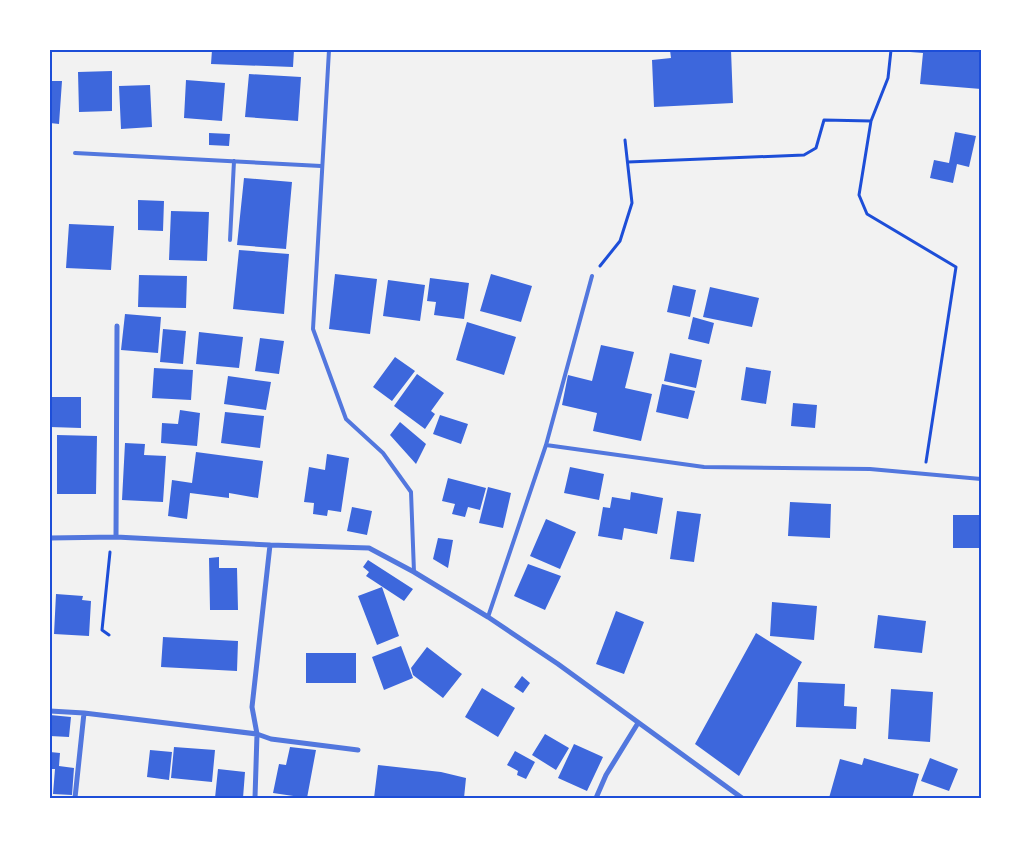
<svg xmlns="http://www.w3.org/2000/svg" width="1031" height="848" font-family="'Alegreya Sans',sans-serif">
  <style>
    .building { fill: #3d67dc }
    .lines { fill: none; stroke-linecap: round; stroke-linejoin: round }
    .path { stroke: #1d4ed8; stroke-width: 3 }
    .service { stroke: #5277de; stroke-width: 4 }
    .minor { stroke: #5277de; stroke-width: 5 }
    .neatline { fill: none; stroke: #1d4ed8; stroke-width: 2 }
  </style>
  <rect width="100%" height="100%" fill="#f2f2f2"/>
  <path class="building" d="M 212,50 L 294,50 L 293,67 L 211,64 Z
    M 670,50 L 731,50 L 733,103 L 654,107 L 652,60 L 671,58 Z
    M 897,50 L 981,50 L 981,89 L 920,84 L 923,53 L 897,51 Z
    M 112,71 L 112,111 L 79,112 L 78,72 Z
    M 249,74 L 301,77 L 298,121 L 245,117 Z
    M 186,80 L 225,83 L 222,121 L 184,118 Z
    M 50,81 L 62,81 L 59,124 L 50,123 Z
    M 150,85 L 152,127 L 121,129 L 119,86 Z
    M 955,132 L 976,136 L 969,167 L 957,164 L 953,183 L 930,178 L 934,160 L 949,163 Z
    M 209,133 L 230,134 L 229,146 L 209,145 Z
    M 244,178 L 292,182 L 286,249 L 237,245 Z
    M 138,200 L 164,201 L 163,231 L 138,230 Z
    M 171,211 L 209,212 L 207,261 L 169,260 Z
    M 69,224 L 114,226 L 111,270 L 66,268 Z
    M 239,250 L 289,254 L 284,314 L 233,309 Z
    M 335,274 L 377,279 L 370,334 L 329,329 Z
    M 491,274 L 532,286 L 521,322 L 480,311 Z
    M 139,275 L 187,276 L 186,308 L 138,307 Z
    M 430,278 L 469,283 L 464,319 L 434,315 L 436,302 L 427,301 Z
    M 388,280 L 425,285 L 420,321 L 383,316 Z
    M 673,285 L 696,290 L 690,317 L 667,312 Z
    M 710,287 L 759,298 L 752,327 L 703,317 Z
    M 125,314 L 161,317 L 158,353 L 121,350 Z
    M 693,317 L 714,323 L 709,344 L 688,339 Z
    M 467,322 L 516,337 L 504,375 L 456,360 Z
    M 163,329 L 186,331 L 183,364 L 160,362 Z
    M 199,332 L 243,337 L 239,368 L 196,364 Z
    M 260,338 L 284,341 L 279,374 L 255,371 Z
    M 601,345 L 634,352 L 625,388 L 652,394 L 641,441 L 593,431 L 597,413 L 562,405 L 568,375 L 592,381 Z
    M 670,353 L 702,360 L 696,388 L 664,381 Z
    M 395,357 L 415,371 L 392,401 L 373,387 Z
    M 746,367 L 771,371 L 766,404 L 741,400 Z
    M 154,368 L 193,370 L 191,400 L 152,398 Z
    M 417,374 L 444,393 L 431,411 L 435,414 L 425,429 L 394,406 Z
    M 228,376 L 271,382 L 266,410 L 224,404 Z
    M 662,384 L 695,391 L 688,419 L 656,412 Z
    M 50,397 L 81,397 L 81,428 L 50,427 Z
    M 793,403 L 817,405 L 815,428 L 791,426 Z
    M 180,410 L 200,413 L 197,446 L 161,443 L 162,423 L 178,424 Z
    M 225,412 L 264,416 L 260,448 L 221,443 Z
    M 440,415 L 468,424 L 461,444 L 433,434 Z
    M 400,422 L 426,444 L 416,464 L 390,435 Z
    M 57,435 L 97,436 L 96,494 L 57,494 Z
    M 125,443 L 145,444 L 144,455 L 166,456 L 163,502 L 122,500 Z
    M 196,452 L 263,461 L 258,498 L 229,493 L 229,498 L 190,493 L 187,519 L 168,516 L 172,480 L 192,483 Z
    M 327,454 L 349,458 L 341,512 L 328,510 L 327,516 L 313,514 L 314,503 L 304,502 L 309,467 L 325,470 Z
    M 570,467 L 604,474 L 599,500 L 564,493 Z
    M 448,478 L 486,488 L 480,510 L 468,507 L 465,517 L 452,514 L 455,504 L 442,501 Z
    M 488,487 L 511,493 L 503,528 L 479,523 Z
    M 631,492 L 663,498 L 657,534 L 624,528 L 622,540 L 598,536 L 603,507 L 610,508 L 612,497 L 630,500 Z
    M 790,502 L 831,504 L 830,538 L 788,536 Z
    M 352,507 L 372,511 L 367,535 L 347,531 Z
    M 677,511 L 701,514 L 694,562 L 670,559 Z
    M 953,515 L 981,515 L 981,548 L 953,548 Z
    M 546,519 L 576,532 L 560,569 L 530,556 Z
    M 438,538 L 453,540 L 448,568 L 433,559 Z
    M 219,557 L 219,568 L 237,568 L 238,610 L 210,610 L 209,558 Z
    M 368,560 L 413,589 L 404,601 L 366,576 L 369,572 L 363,567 Z
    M 528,564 L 561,576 L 545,610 L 514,596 Z
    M 382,587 L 399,636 L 377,645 L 358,596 Z
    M 56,594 L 83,596 L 82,600 L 91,601 L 89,636 L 54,634 Z
    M 772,602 L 817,606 L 814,640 L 770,636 Z
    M 616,611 L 644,622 L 624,674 L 596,664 Z
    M 878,615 L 926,621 L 922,653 L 874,648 Z
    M 756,633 L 802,662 L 739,776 L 695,744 Z
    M 163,637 L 238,641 L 237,671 L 161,667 Z
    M 401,646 L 413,678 L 384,690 L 372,657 Z
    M 427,647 L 462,674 L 443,698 L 413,675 L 411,668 Z
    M 306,653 L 356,653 L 356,683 L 306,683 Z
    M 522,676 L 530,683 L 523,693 L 514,687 Z
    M 798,682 L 845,684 L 844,706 L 857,707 L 856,729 L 796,727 Z
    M 482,688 L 515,708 L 498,737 L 465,717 Z
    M 891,689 L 933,692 L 930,742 L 888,739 Z
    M 50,715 L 71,717 L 69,737 L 50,736 Z
    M 545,734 L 569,748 L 556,770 L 532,755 Z
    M 574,744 L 603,757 L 587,791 L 558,778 Z
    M 174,747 L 215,750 L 212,782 L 171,778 Z
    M 290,747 L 316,750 L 307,798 L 273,793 L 279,764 L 286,765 Z
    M 150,750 L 172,752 L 169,780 L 147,777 Z
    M 515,751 L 535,762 L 526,779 L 517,775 L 518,771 L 507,765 Z
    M 50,752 L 60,753 L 59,766 L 74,768 L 72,795 L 53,794 L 55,769 L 50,769 Z
    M 864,758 L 919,774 L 912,798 L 829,798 L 840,759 L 862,765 Z
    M 930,758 L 958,769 L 949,791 L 921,781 Z
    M 378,765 L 441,772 L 466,778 L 464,798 L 374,798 Z
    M 218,769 L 245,772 L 243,798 L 215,798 Z"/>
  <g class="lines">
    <path class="path" d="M 891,50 L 888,78 L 871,121 L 859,195 L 867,214 L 956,267 L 926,462
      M 628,162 L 804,155 L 816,148 L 824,120 L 871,121
      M 600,266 L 620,241 L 632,203 L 625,140
      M 109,635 L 102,630 L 110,552"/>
    <path class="service" d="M 329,50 L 313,329 L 346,419 L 383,453 L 411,492 L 414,572
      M 75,153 L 321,166
      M 230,240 L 234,161
      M 546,445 L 704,467 L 870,469 L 981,479
      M 488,617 L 546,445 L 592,276"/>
    <path class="minor" d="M 116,537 L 117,326
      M 50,538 L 116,537 L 270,545 L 369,548 L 414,572 L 488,617 L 558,664 L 742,798
      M 50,711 L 84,713 L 257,734 L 271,739 L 358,750
      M 75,798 L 84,713
      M 255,798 L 257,734 L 252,707 L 270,545
      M 596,798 L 606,775 L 638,723"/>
  </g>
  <rect width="1031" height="848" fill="none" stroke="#ffffff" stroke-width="102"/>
  <rect x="51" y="51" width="929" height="746" class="neatline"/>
</svg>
